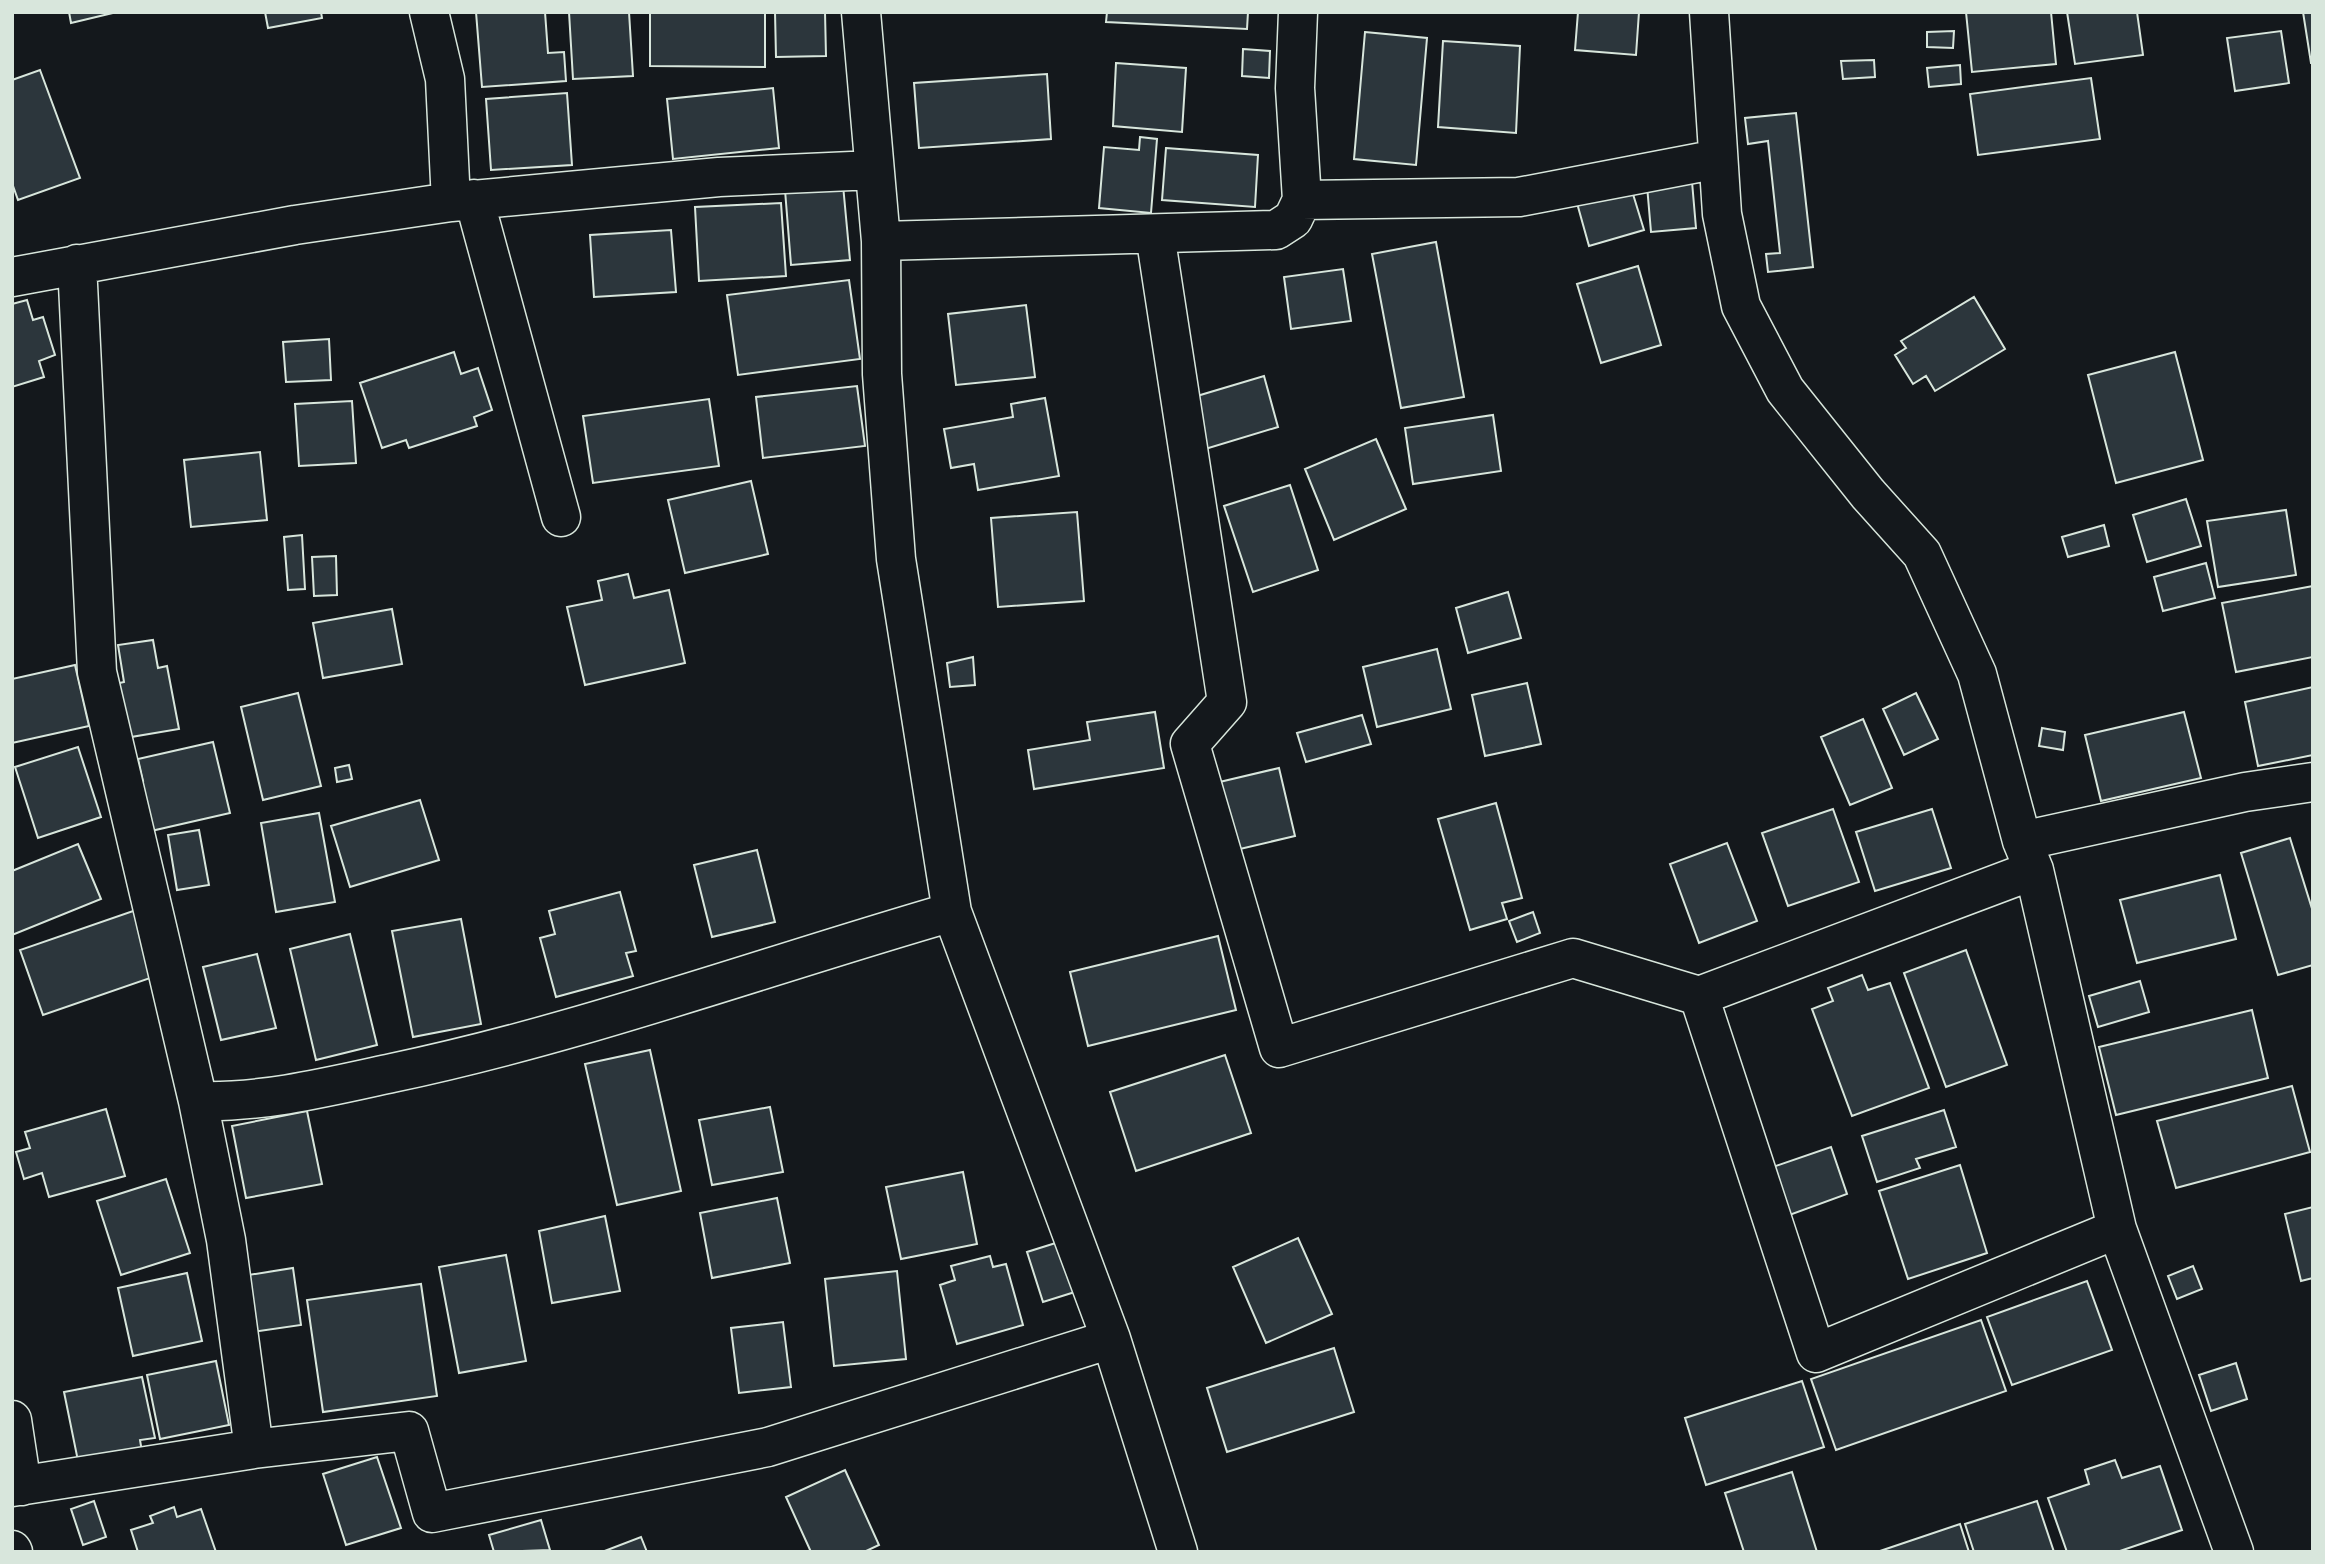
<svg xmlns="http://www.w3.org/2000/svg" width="2325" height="1564" font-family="'IBM Plex Sans',sans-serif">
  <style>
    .building { fill: #2c363c; stroke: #d8e6dc; stroke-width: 2 }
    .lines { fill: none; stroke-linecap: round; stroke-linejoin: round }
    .minor-casing { stroke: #d8e6dc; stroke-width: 41 }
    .minor { stroke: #14181c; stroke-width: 38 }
  </style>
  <rect width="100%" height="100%" fill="#14181c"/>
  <path class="building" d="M 69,12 L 117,12 L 71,23 Z
    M 265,12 L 321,12 L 322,18 L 268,28 Z
    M 476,12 L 545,12 L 548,53 L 564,52 L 566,81 L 482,87 Z
    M 569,12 L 629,12 L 633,76 L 573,79 Z
    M 650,12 L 765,12 L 765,67 L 650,66 Z
    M 775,12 L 825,12 L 826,56 L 776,57 Z
    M 1107,12 L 1248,12 L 1247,29 L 1106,22 Z
    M 1578,12 L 1639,12 L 1636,55 L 1575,50 Z
    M 1966,12 L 2051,12 L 2056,64 L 1972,72 Z
    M 2067,12 L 2137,12 L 2143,55 L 2075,64 Z
    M 2303,12 L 2313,12 L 2313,63 L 2311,63 Z
    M 1954,31 L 1953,48 L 1927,47 L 1927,32 Z
    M 2281,31 L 2289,83 L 2235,91 L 2227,38 Z
    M 1365,32 L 1427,38 L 1416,165 L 1354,159 Z
    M 1443,41 L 1520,46 L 1516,133 L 1438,127 Z
    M 1243,49 L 1270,51 L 1269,78 L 1242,76 Z
    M 1874,60 L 1875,77 L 1843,79 L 1841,61 Z
    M 1116,63 L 1186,68 L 1182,132 L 1113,126 Z
    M 1960,65 L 1961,84 L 1929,87 L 1927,68 Z
    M 40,70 L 80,178 L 18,200 L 12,183 L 12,80 Z
    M 1047,74 L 1051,139 L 919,148 L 914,83 Z
    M 2091,78 L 2100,139 L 1978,155 L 1970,94 Z
    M 773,88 L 779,148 L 673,159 L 667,99 Z
    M 567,93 L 572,165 L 491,170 L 486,99 Z
    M 1796,113 L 1813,267 L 1768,272 L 1766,254 L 1780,253 L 1768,141 L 1748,144 L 1745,118 Z
    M 1140,137 L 1157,139 L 1151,213 L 1099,208 L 1104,147 L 1139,150 Z
    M 1166,148 L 1258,155 L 1255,207 L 1162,200 Z
    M 1691,170 L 1696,228 L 1651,232 L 1646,174 Z
    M 1629,181 L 1644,230 L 1589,246 L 1575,196 Z
    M 843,185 L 850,260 L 791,265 L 785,190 Z
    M 781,203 L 786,276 L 699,281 L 695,207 Z
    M 671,230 L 676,292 L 594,297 L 590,235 Z
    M 1436,242 L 1464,397 L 1401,408 L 1372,254 Z
    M 1638,266 L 1661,345 L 1601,363 L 1577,284 Z
    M 1343,269 L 1351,321 L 1291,329 L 1284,277 Z
    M 849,280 L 860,359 L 738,375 L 727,295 Z
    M 1974,297 L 2005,349 L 1935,391 L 1926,376 L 1913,384 L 1895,355 L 1906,348 L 1901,341 Z
    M 27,300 L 33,320 L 43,317 L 55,355 L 39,361 L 44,377 L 12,387 L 12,304 Z
    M 1026,305 L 1035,377 L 956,385 L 948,314 Z
    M 329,339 L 331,380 L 286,382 L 283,342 Z
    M 454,352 L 461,374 L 478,368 L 492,410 L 474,417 L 477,426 L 409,448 L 406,440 L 382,448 L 360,383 Z
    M 2175,352 L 2203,460 L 2116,483 L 2088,375 Z
    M 1264,376 L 1278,427 L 1202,450 L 1187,399 Z
    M 857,386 L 865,446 L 763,458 L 756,397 Z
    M 1045,398 L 1059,476 L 978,490 L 974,464 L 951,468 L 944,429 L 1013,417 L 1011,404 Z
    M 709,399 L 719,466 L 593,483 L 583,416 Z
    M 352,401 L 356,463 L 299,466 L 295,404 Z
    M 1493,415 L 1501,471 L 1413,484 L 1405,428 Z
    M 1376,439 L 1406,509 L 1334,540 L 1305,469 Z
    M 260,452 L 267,520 L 191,527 L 184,460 Z
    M 751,481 L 768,554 L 685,573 L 668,500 Z
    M 1290,485 L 1318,570 L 1253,592 L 1224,506 Z
    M 2186,499 L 2201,546 L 2147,562 L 2133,515 Z
    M 2286,510 L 2296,575 L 2218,587 L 2207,521 Z
    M 1077,512 L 1084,601 L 998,607 L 991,518 Z
    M 2104,525 L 2109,546 L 2068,557 L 2062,537 Z
    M 302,535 L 305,589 L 288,590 L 284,537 Z
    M 336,556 L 337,595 L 314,596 L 312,557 Z
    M 2206,563 L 2215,598 L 2163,611 L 2154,577 Z
    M 628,574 L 634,598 L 669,590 L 685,663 L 585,685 L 567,607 L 602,600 L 598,581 Z
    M 2313,586 L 2313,657 L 2236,672 L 2222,603 Z
    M 1508,592 L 1521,638 L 1468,653 L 1456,608 Z
    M 392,609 L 402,664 L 323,678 L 313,623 Z
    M 153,640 L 158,668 L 167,666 L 179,729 L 125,738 L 115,684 L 124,682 L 118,645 Z
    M 1437,649 L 1451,709 L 1377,727 L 1363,667 Z
    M 973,657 L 975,685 L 950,687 L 947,663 Z
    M 75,665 L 89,726 L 12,743 L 12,679 Z
    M 1527,683 L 1541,744 L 1485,756 L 1472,695 Z
    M 2313,687 L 2313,755 L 2258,766 L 2245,702 Z
    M 298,693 L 321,786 L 263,800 L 241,707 Z
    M 1916,693 L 1938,739 L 1904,755 L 1883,709 Z
    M 1155,712 L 1164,768 L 1034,789 L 1028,750 L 1090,740 L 1087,722 Z
    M 2184,712 L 2201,778 L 2101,801 L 2085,735 Z
    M 1362,715 L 1371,744 L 1306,762 L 1297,733 Z
    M 1863,719 L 1892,788 L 1850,805 L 1821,737 Z
    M 2042,728 L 2065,732 L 2063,750 L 2039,746 Z
    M 213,742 L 230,813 L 151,831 L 133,783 L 143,781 L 138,759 Z
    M 78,747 L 101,817 L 38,838 L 15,767 Z
    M 349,765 L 352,779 L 337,782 L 335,768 Z
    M 1279,768 L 1295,836 L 1227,852 L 1211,784 Z
    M 420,800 L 439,860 L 350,887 L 331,826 Z
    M 1496,803 L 1522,898 L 1502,903 L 1507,919 L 1470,930 L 1438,819 Z
    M 1833,809 L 1859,882 L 1788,906 L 1762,833 Z
    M 1932,809 L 1951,868 L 1875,891 L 1856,832 Z
    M 319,813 L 335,902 L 276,912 L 261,823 Z
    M 199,830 L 209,885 L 177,890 L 168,835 Z
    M 2290,838 L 2313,912 L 2313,965 L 2278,975 L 2241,853 Z
    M 1727,843 L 1757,921 L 1699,943 L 1670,864 Z
    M 78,844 L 101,899 L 12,935 L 12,871 Z
    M 757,850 L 775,922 L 712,937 L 694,865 Z
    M 2220,875 L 2236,939 L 2137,963 L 2120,900 Z
    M 620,892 L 636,951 L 626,953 L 633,976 L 556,997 L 540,938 L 555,934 L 549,911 Z
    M 136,910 L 159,975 L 43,1015 L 20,950 Z
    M 1533,912 L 1540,933 L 1517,942 L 1509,921 Z
    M 461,919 L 481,1024 L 413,1037 L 392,931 Z
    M 350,934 L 377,1045 L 316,1060 L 290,949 Z
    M 1218,936 L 1236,1010 L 1088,1046 L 1070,972 Z
    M 1966,950 L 2007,1065 L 1946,1087 L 1904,973 Z
    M 257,954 L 276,1028 L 221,1040 L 203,967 Z
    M 1862,975 L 1868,990 L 1890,983 L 1929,1088 L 1852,1116 L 1812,1009 L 1833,1001 L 1828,988 Z
    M 2140,981 L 2149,1012 L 2098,1027 L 2089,996 Z
    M 2252,1010 L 2268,1078 L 2116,1115 L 2099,1047 Z
    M 650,1050 L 681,1191 L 617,1205 L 585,1064 Z
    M 1225,1055 L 1251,1133 L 1136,1171 L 1110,1092 Z
    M 2292,1086 L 2310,1152 L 2176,1188 L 2157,1121 Z
    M 770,1107 L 783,1172 L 712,1185 L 699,1120 Z
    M 106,1109 L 125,1176 L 49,1197 L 42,1173 L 24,1179 L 16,1152 L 30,1148 L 25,1132 Z
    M 1944,1110 L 1956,1147 L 1916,1159 L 1920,1168 L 1877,1182 L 1862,1136 Z
    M 307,1111 L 322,1184 L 246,1198 L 232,1126 Z
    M 1831,1147 L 1847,1194 L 1784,1217 L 1767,1169 Z
    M 1960,1165 L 1987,1253 L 1908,1279 L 1879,1191 Z
    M 963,1172 L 977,1244 L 901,1259 L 886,1187 Z
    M 166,1179 L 190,1253 L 121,1275 L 97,1201 Z
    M 777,1198 L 790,1263 L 712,1278 L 700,1213 Z
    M 2313,1207 L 2313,1278 L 2301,1281 L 2285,1214 Z
    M 605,1216 L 620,1291 L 552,1303 L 539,1231 Z
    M 1298,1238 L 1332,1314 L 1266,1343 L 1233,1267 Z
    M 1062,1241 L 1078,1291 L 1043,1302 L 1027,1252 Z
    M 506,1255 L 526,1361 L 459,1373 L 439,1267 Z
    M 990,1256 L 993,1267 L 1006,1264 L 1023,1325 L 957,1344 L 940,1285 L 955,1280 L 951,1266 Z
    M 2193,1266 L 2202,1289 L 2177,1299 L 2168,1276 Z
    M 293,1268 L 301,1325 L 245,1333 L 236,1277 Z
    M 897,1271 L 906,1359 L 834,1366 L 825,1279 Z
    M 187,1273 L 202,1341 L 133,1356 L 118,1288 Z
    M 2087,1281 L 2112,1350 L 2012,1385 L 1987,1317 Z
    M 421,1284 L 437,1396 L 323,1412 L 307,1300 Z
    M 1981,1320 L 2006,1391 L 1836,1450 L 1811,1379 Z
    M 783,1322 L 791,1387 L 739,1393 L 731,1328 Z
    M 1334,1348 L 1354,1412 L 1227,1452 L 1207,1388 Z
    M 216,1361 L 229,1425 L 160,1439 L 147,1375 Z
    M 2236,1363 L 2247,1399 L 2211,1411 L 2199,1375 Z
    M 142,1377 L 155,1438 L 140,1440 L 142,1452 L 78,1461 L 64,1392 Z
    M 1802,1381 L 1824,1447 L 1706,1485 L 1685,1418 Z
    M 377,1457 L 401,1528 L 346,1545 L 323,1474 Z
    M 2115,1460 L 2122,1478 L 2160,1466 L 2182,1530 L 2117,1552 L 2067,1552 L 2048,1498 L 2089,1484 L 2085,1470 Z
    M 845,1470 L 879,1545 L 864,1552 L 811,1552 L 786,1497 Z
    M 1792,1472 L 1817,1552 L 1744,1552 L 1725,1493 Z
    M 94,1501 L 106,1537 L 83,1545 L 71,1509 Z
    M 2037,1501 L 2054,1552 L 1974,1552 L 1965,1524 Z
    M 174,1507 L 177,1517 L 201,1509 L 216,1552 L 138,1552 L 131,1530 L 153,1523 L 150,1516 Z
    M 541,1520 L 550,1550 L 494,1552 L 489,1535 Z
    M 1960,1524 L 1969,1552 L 1877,1552 Z
    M 641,1537 L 647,1552 L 602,1552 Z"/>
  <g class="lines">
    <g class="minor-casing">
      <path id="minor" d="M 429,12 L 445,79 L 451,202
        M 861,12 L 881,241 L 882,374 L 896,559 L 952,912 L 1111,1339 L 1178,1552
        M 1709,12 L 1722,214 L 1741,306 L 1785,390 L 1868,494 L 1922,554 L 1977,674 L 2022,841 L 2034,870 L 2117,1229 L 2234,1552
        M 474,199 L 561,517
        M 1302,200 L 1519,197 L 1718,159
        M 1155,234 L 1227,702 L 1190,744 L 1279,1048 L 1573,958 L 1699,996
        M 881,241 L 1276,230 L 1293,219 L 1302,200 L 1295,88 L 1298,12
        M 77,264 L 97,672 L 198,1101 L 226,1240 L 254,1449
        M 12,277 L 295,225 L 451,202 L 719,177 L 874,170
        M 2022,841 L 2245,792 L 2313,782
        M 2034,870 L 1699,996 L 1816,1353 L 2117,1229
        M 198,1101 C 263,1103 328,1087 392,1073 C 582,1033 765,966 952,912
        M 12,1420 L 22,1486
        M 12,1487 L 254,1449 L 409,1431 L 432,1513 L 768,1447 L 1111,1339
        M 12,1550 L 13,1552"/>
    </g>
    <use href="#minor" class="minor"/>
  </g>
  <rect width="2325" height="1564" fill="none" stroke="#d8e6dc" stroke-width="28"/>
</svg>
